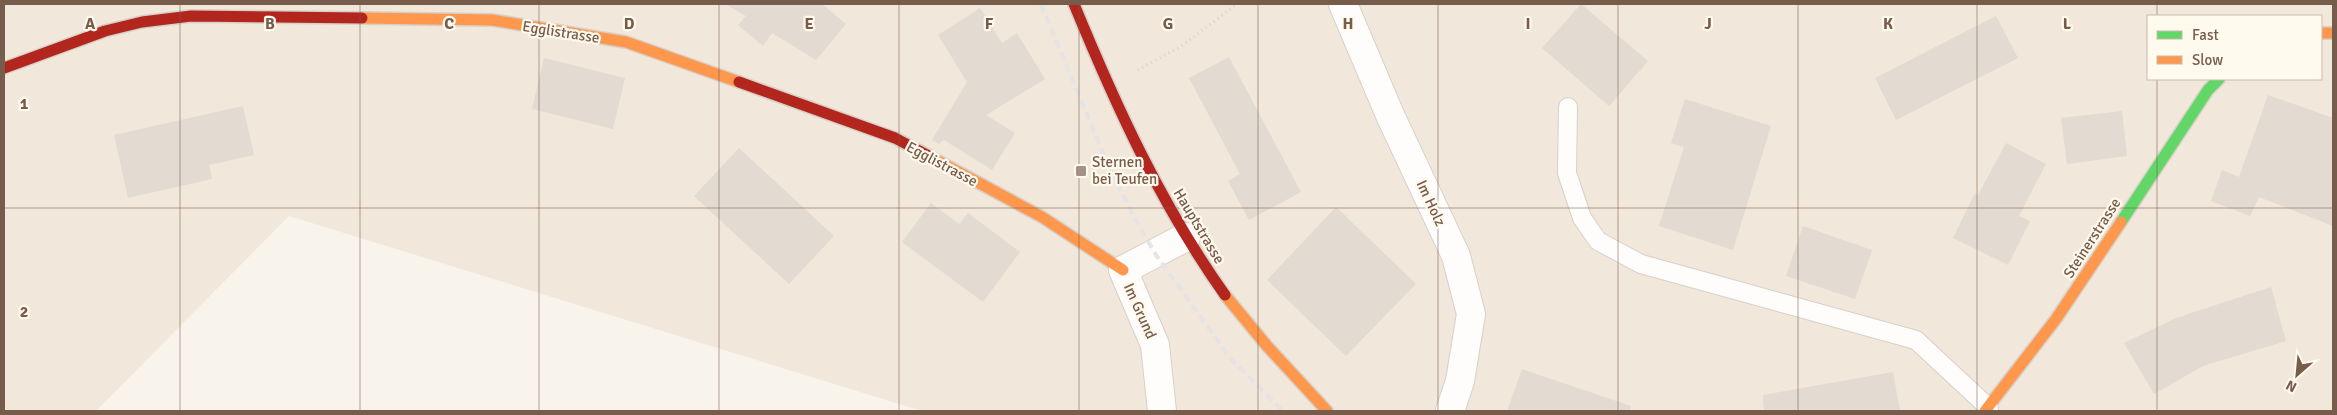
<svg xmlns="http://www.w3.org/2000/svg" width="2337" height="415" font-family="Signika,sans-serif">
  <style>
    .residential { fill: #f1e7da; fill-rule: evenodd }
    .building { fill: #e3dad1 }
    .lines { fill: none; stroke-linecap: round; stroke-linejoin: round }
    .lane-casing { stroke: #d6d0c8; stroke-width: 20 }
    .street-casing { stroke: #d6d0c8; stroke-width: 30 }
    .fast-casing { stroke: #d7d0c8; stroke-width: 14 }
    .slow-casing { stroke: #d7d0c8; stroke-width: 14 }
    .jam-casing { stroke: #d7d0c8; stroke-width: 14 }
    .path { stroke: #dad3ce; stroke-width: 3; stroke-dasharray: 1 4; stroke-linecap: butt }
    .lane { stroke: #fefdfc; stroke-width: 18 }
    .street { stroke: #fefdfc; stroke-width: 28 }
    .fast { stroke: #63d668; stroke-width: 11 }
    .slow { stroke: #ff974d; stroke-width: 11 }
    .jam { stroke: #b3261e; stroke-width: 11 }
    .rail { stroke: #e5e3e5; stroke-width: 4; stroke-dasharray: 8 5; stroke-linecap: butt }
    .grid { fill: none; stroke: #775c4b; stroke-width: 1; stroke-opacity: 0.55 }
    .poi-dot { fill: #a49183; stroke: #fff9ee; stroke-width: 2 }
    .labels { text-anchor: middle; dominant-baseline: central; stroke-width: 4.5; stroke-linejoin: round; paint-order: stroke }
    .street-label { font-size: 15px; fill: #775c4b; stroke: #fff9ee }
    .poi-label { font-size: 15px; fill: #775c4b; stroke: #fff9ee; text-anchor: start }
    .grid-label { font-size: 16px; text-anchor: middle; font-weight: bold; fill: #775c4b; stroke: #fff9ee; stroke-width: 4.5; stroke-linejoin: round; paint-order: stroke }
  </style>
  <rect width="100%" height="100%" fill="#f8f4ec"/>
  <path class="residential" d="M 4,4 L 2333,4 L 2333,411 L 922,411 L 289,216 L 96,411 L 4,411 ZM 2148,16 L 2321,16 L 2321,79 L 2148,79 Z"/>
  <path class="building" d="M 725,4 L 822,4 L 846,24 L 816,60 L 772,33 L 763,46 L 738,25 L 746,16 Z
    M 1581,4 L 1648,61 L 1609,106 L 1542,48 Z
    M 980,8 L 1002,43 L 1017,33 L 1045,79 L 986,115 L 1015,133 L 992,170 L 944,140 L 939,144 L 932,140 L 967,82 L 938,35 Z
    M 1996,16 L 2018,58 L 1896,120 L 1875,78 Z
    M 1229,57 L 1301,192 L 1249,220 L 1228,181 L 1240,174 L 1189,78 Z
    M 544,58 L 625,78 L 613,129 L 532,109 Z
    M 2268,95 L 2333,118 L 2333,226 L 2259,197 L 2250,216 L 2211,201 L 2222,170 L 2239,177 Z
    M 1685,99 L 1771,126 L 1733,250 L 1659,226 L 1684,147 L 1671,143 Z
    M 243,106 L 254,155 L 209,165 L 212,179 L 128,198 L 114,135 Z
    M 2122,111 L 2127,156 L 2067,164 L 2061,118 Z
    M 2006,143 L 2046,164 L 2019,216 L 2030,221 L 2008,265 L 1953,238 L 1975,193 L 1978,195 Z
    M 739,148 L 834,236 L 789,284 L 694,196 Z
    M 931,203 L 959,224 L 968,213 L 1020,252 L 983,302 L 902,242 Z
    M 1336,207 L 1416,284 L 1346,356 L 1267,280 Z
    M 1803,226 L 1872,250 L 1855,299 L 1786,276 Z
    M 2271,287 L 2286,341 L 2203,366 L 2154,394 L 2124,343 L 2176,318 Z
    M 1522,369 L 1631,406 L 1630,411 L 1507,411 Z
    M 1893,372 L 1900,411 L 1764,411 L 1763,395 Z"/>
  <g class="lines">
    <g class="lane-casing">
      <path id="lane" d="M 1568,107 L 1567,173 L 1582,218 L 1598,241 L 1641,264 L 1916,340 L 1989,408"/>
    </g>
    <g class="street-casing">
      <path id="street" d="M 1343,4 L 1390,115 L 1456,256 L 1471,314 L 1460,381 L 1450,411
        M 1162,411 L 1155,345 L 1123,270 L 1186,237"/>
    </g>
    <g class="fast-casing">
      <path id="fast" d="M 2121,222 L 2208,90 L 2219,79"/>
    </g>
    <g class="slow-casing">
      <path id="slow" d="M 362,18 L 492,20 L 626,42 L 739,82
        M 2321,33 L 2333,33
        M 927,155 L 1042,217 L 1123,270
        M 1225,295 L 1267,346 L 1327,411
        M 1985,411 L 2056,319 L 2121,222"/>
    </g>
    <g class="jam-casing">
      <path id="jam" d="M 1074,4 C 1116,106 1161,205 1225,295
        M 4,68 L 105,31 L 142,22 L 191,16 L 362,18
        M 739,82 L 895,138 L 927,155"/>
    </g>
    <path class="path" d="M 1138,70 L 1183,45 L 1237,4"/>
    <use href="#lane" class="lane"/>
    <use href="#street" class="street"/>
    <use href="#fast" class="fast"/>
    <use href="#slow" class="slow"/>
    <use href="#jam" class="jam"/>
    <path class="rail" d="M 1041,4 L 1109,167 L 1135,219 L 1156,255 L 1231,359 L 1283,411"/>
  </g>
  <path class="grid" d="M 180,4 L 180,411M 360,4 L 360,411M 539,4 L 539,411M 719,4 L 719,411M 899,4 L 899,411M 1079,4 L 1079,411M 1258,4 L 1258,411M 1438,4 L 1438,411M 1618,4 L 1618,411M 1798,4 L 1798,411M 1977,4 L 1977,411M 2157,4 L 2157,16M 2157,79 L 2157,411M 4,208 L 2333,208"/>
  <rect class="poi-dot" x="1075" y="165" width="12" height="12" rx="2.5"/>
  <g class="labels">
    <g class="street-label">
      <text transform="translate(561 32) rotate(9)">Egglistrasse</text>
      <text transform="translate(942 164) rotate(28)">Egglistrasse</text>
      <text transform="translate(1431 203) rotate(65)">Im Holz</text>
      <text transform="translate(1199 226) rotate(59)">Hauptstrasse</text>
      <text transform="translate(2092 238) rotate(-57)">Steinerstrasse</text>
      <text transform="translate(1140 311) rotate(66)">Im Grund</text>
    </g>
    <g class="poi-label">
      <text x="1092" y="162">Sternen<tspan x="1092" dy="17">bei Teufen</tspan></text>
    </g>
  </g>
  <g class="grid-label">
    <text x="90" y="29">A</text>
    <text x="270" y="29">B</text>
    <text x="449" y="29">C</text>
    <text x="629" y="29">D</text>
    <text x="809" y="29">E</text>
    <text x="989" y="29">F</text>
    <text x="1168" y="29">G</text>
    <text x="1348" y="29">H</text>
    <text x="1528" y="29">I</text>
    <text x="1708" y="29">J</text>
    <text x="1888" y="29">K</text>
    <text x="2067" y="29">L</text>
    <text x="24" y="109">1</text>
    <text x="24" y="317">2</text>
  </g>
  <rect width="2337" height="415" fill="none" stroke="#775c4b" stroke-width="10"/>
  <rect x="2147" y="15" width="175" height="65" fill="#fff9ee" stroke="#c9baad"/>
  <rect x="2157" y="31" width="25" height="8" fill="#63d668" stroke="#c9baad"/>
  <text x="2192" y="40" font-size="15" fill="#775c4b">Fast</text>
  <rect x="2157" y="56" width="25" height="8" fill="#ff974d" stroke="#c9baad"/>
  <text x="2192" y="65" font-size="15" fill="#775c4b">Slow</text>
  <g transform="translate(2297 375) rotate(207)" stroke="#fff9ee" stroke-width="4" paint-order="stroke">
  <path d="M0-4L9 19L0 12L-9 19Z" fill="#775c4b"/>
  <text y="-8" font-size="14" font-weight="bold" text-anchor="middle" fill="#775c4b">N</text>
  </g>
</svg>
